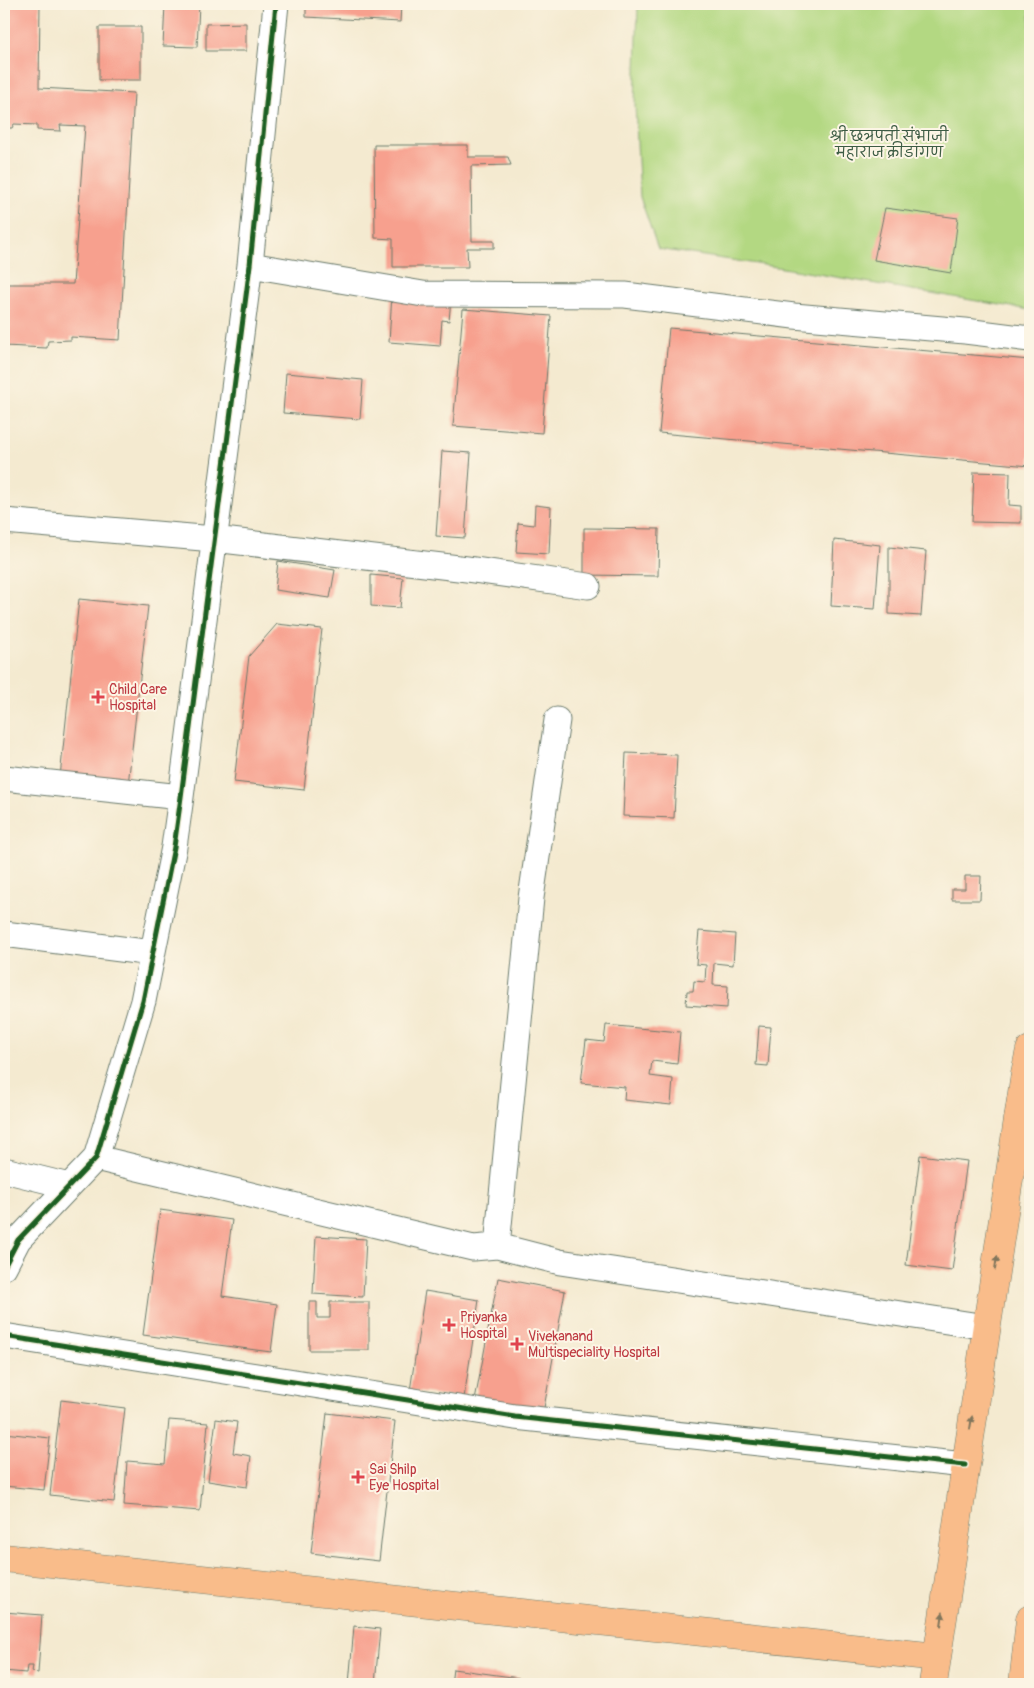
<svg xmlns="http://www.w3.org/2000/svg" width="1034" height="1688" font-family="Pangolin,'Playpen Sans Deva',sans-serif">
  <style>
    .green { fill: #b3d882; stroke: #698a5b }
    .building { fill: #f7a08e }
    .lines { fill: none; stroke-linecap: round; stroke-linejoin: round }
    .minor-casing { stroke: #6a7a6b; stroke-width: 27 }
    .primary-casing { stroke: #6a7a6b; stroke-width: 29 }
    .minor { stroke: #fff; stroke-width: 25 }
    .primary { stroke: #f9bc8a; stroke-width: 28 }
    .cycleway-casing { stroke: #fcf5e5; stroke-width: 8 }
    .cycleway { stroke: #1b5e20; stroke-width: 5 }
    .oneway { fill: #81765b }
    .health-dot { fill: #e0444e; stroke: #fcf5e5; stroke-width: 2 }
    .labels { text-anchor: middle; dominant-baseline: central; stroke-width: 4; stroke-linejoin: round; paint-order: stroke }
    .park-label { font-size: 14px; fill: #3d5c44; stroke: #fcf5e5 }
    .health-label { font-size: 14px; fill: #be3a42; stroke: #fcf5e5; text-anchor: start }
  </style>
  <rect width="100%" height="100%" fill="#fcf5e5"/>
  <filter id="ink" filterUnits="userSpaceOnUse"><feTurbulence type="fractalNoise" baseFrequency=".02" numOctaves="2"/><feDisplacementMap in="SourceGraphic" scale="10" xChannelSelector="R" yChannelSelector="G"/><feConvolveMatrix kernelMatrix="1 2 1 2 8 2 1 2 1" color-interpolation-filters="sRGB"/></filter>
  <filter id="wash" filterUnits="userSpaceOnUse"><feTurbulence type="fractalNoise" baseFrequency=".0096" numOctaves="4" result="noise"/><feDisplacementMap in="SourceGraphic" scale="20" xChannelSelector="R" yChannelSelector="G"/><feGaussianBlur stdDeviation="1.12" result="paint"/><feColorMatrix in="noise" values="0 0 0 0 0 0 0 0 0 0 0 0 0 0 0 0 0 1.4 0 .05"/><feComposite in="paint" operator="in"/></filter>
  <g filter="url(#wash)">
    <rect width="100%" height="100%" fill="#f4ead0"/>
    <path class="green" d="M 638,4 L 1030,4 L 1030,310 L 777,267 L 658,249 L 640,197 L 635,105 Z"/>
    <g id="blocks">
      <path class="building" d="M 4,4 L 40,4 L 39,88 L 134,93 L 120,340 L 71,337 L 71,340 L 48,341 L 47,348 L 4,346 L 4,284 L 73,284 L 85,126 L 60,125 L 61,131 L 37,130 L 37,125 L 14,124 L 12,128 L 4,128 Z
        M 165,4 L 199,4 L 197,47 L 163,46 Z
        M 306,4 L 401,4 L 400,22 L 306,17 Z
        M 246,23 L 246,51 L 206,51 L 206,24 Z
        M 99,27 L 141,27 L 141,80 L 99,80 Z
        M 374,145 L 468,145 L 468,157 L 508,157 L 511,165 L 471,166 L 472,241 L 494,241 L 494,248 L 467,248 L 468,267 L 393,267 L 393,239 L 375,238 Z
        M 885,208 L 958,218 L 951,273 L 874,260 Z
        M 392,294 L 451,299 L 449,321 L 442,320 L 440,346 L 389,342 Z
        M 463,309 L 551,316 L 542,433 L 453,426 Z
        M 669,328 L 1030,360 L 1030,466 L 659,433 Z
        M 286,373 L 363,380 L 360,419 L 283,413 Z
        M 442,451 L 471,453 L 465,538 L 436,536 Z
        M 974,472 L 1010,473 L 1009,505 L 1021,506 L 1021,523 L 972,522 Z
        M 535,505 L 551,507 L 549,554 L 516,552 L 518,523 L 534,525 Z
        M 584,528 L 659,529 L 658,576 L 584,575 Z
        M 834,540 L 880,545 L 875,609 L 831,606 Z
        M 889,547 L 926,551 L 921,616 L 889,614 Z
        M 278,561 L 335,570 L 330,598 L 275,590 Z
        M 371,575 L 403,578 L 400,608 L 371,606 Z
        M 79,599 L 148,606 L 128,785 L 60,777 Z
        M 277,624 L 322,629 L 304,790 L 234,782 L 249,656 Z
        M 626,753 L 677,755 L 674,818 L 623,816 Z
        M 965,876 L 981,876 L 980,900 L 952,900 L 952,889 L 965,889 Z
        M 699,931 L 735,934 L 733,965 L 714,963 L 713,985 L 728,986 L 727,1008 L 686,1005 L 687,991 L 693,991 L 694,981 L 705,982 L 706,965 L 696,964 Z
        M 606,1025 L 680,1032 L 677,1064 L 652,1061 L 650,1076 L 673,1079 L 671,1105 L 624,1100 L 625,1087 L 581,1083 L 586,1040 L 604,1042 Z
        M 759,1026 L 771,1027 L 768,1066 L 756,1065 Z
        M 920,1155 L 967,1161 L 952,1271 L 906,1265 Z
        M 160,1210 L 232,1220 L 222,1296 L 277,1304 L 271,1352 L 143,1335 Z
        M 316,1236 L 366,1239 L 363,1297 L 313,1294 Z
        M 498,1278 L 565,1291 L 542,1419 L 474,1406 Z
        M 425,1291 L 479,1300 L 464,1398 L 410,1391 Z
        M 309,1302 L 317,1302 L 317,1318 L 330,1318 L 330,1302 L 369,1302 L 369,1350 L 309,1350 Z
        M 61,1400 L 125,1408 L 114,1502 L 50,1495 Z
        M 327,1413 L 395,1421 L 379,1561 L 311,1553 Z
        M 216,1419 L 237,1422 L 233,1453 L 251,1456 L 247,1487 L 208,1481 Z
        M 169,1420 L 208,1423 L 200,1511 L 124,1505 L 127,1461 L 165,1464 Z
        M 4,1433 L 50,1438 L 44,1490 L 4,1486 Z
        M 4,1612 L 42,1615 L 38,1673 L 32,1672 L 33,1666 L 27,1666 L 26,1673 L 4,1671 Z
        M 354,1626 L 380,1629 L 375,1684 L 349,1684 Z
        M 453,1669 L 519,1678 L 518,1684 L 451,1684 Z"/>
    </g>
  </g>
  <g filter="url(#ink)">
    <use href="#blocks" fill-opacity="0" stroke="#6a7a6b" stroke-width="1"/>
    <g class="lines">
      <g class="minor-casing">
        <path id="minor" d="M 250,265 L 423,294 L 625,295 L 794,316 L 965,331 L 1030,339
          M 4,521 L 214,539 L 467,569 L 588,586
          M 4,778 L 181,797
          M 4,934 L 152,953
          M 96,1158 L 473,1248 L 497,1246 L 560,1262 L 986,1327
          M 4,1170 L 69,1186
          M 497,1246 L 531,898 L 557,720
          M 4,1267 L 18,1240 L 96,1158 L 143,1001 L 174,847 L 181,797 L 250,265 L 276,4
          M 4,1336 L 515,1417 L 965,1465"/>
      </g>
      <g class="primary-casing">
        <path id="primary" d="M 4,1558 L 937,1657
          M 933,1684 L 1025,1073 L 1030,1050
          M 1023,1684 L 1030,1619"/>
      </g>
      <use href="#minor" class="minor"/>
      <use href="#primary" class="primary"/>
      <g class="cycleway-casing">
        <path id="cycleway" d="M 4,1267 L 18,1240 L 96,1158 L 143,1001 L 174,847 L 181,797 L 250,265 L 276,4
          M 4,1336 L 515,1417 L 965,1465"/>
      </g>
      <use href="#cycleway" class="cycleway"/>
    </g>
    <defs><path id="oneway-solid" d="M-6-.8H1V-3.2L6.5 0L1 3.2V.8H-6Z" transform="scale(1.25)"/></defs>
    <g class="oneway">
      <use href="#oneway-solid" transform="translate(996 1263) rotate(-81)"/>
      <use href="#oneway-solid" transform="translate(971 1423) rotate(-81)"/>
      <use href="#oneway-solid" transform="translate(942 1619) rotate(-82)"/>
    </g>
  </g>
  <g class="health-dot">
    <path d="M95.5 689.5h5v5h5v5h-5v5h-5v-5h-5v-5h5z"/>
    <path d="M446.5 1317.5h5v5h5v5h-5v5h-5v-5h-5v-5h5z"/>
    <path d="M514.5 1336.5h5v5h5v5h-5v5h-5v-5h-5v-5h5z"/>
    <path d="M355.5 1469.5h5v5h5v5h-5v5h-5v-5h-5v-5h5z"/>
  </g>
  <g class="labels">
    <g class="park-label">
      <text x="889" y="136">श्री छत्रपती संभाजी<tspan x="889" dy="16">महाराज क्रीडांगण</tspan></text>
    </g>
    <g class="health-label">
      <text x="109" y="689">Child Care<tspan x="109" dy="16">Hospital</tspan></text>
      <text x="460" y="1317">Priyanka<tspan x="460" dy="16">Hospital</tspan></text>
      <text x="528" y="1336">Vivekanand<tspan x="528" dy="16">Multispeciality Hospital</tspan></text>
      <text x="369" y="1469">Sai Shilp<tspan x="369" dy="16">Eye Hospital</tspan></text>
    </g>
  </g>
  <rect width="1034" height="1688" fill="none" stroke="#fcf5e5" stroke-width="20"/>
</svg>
